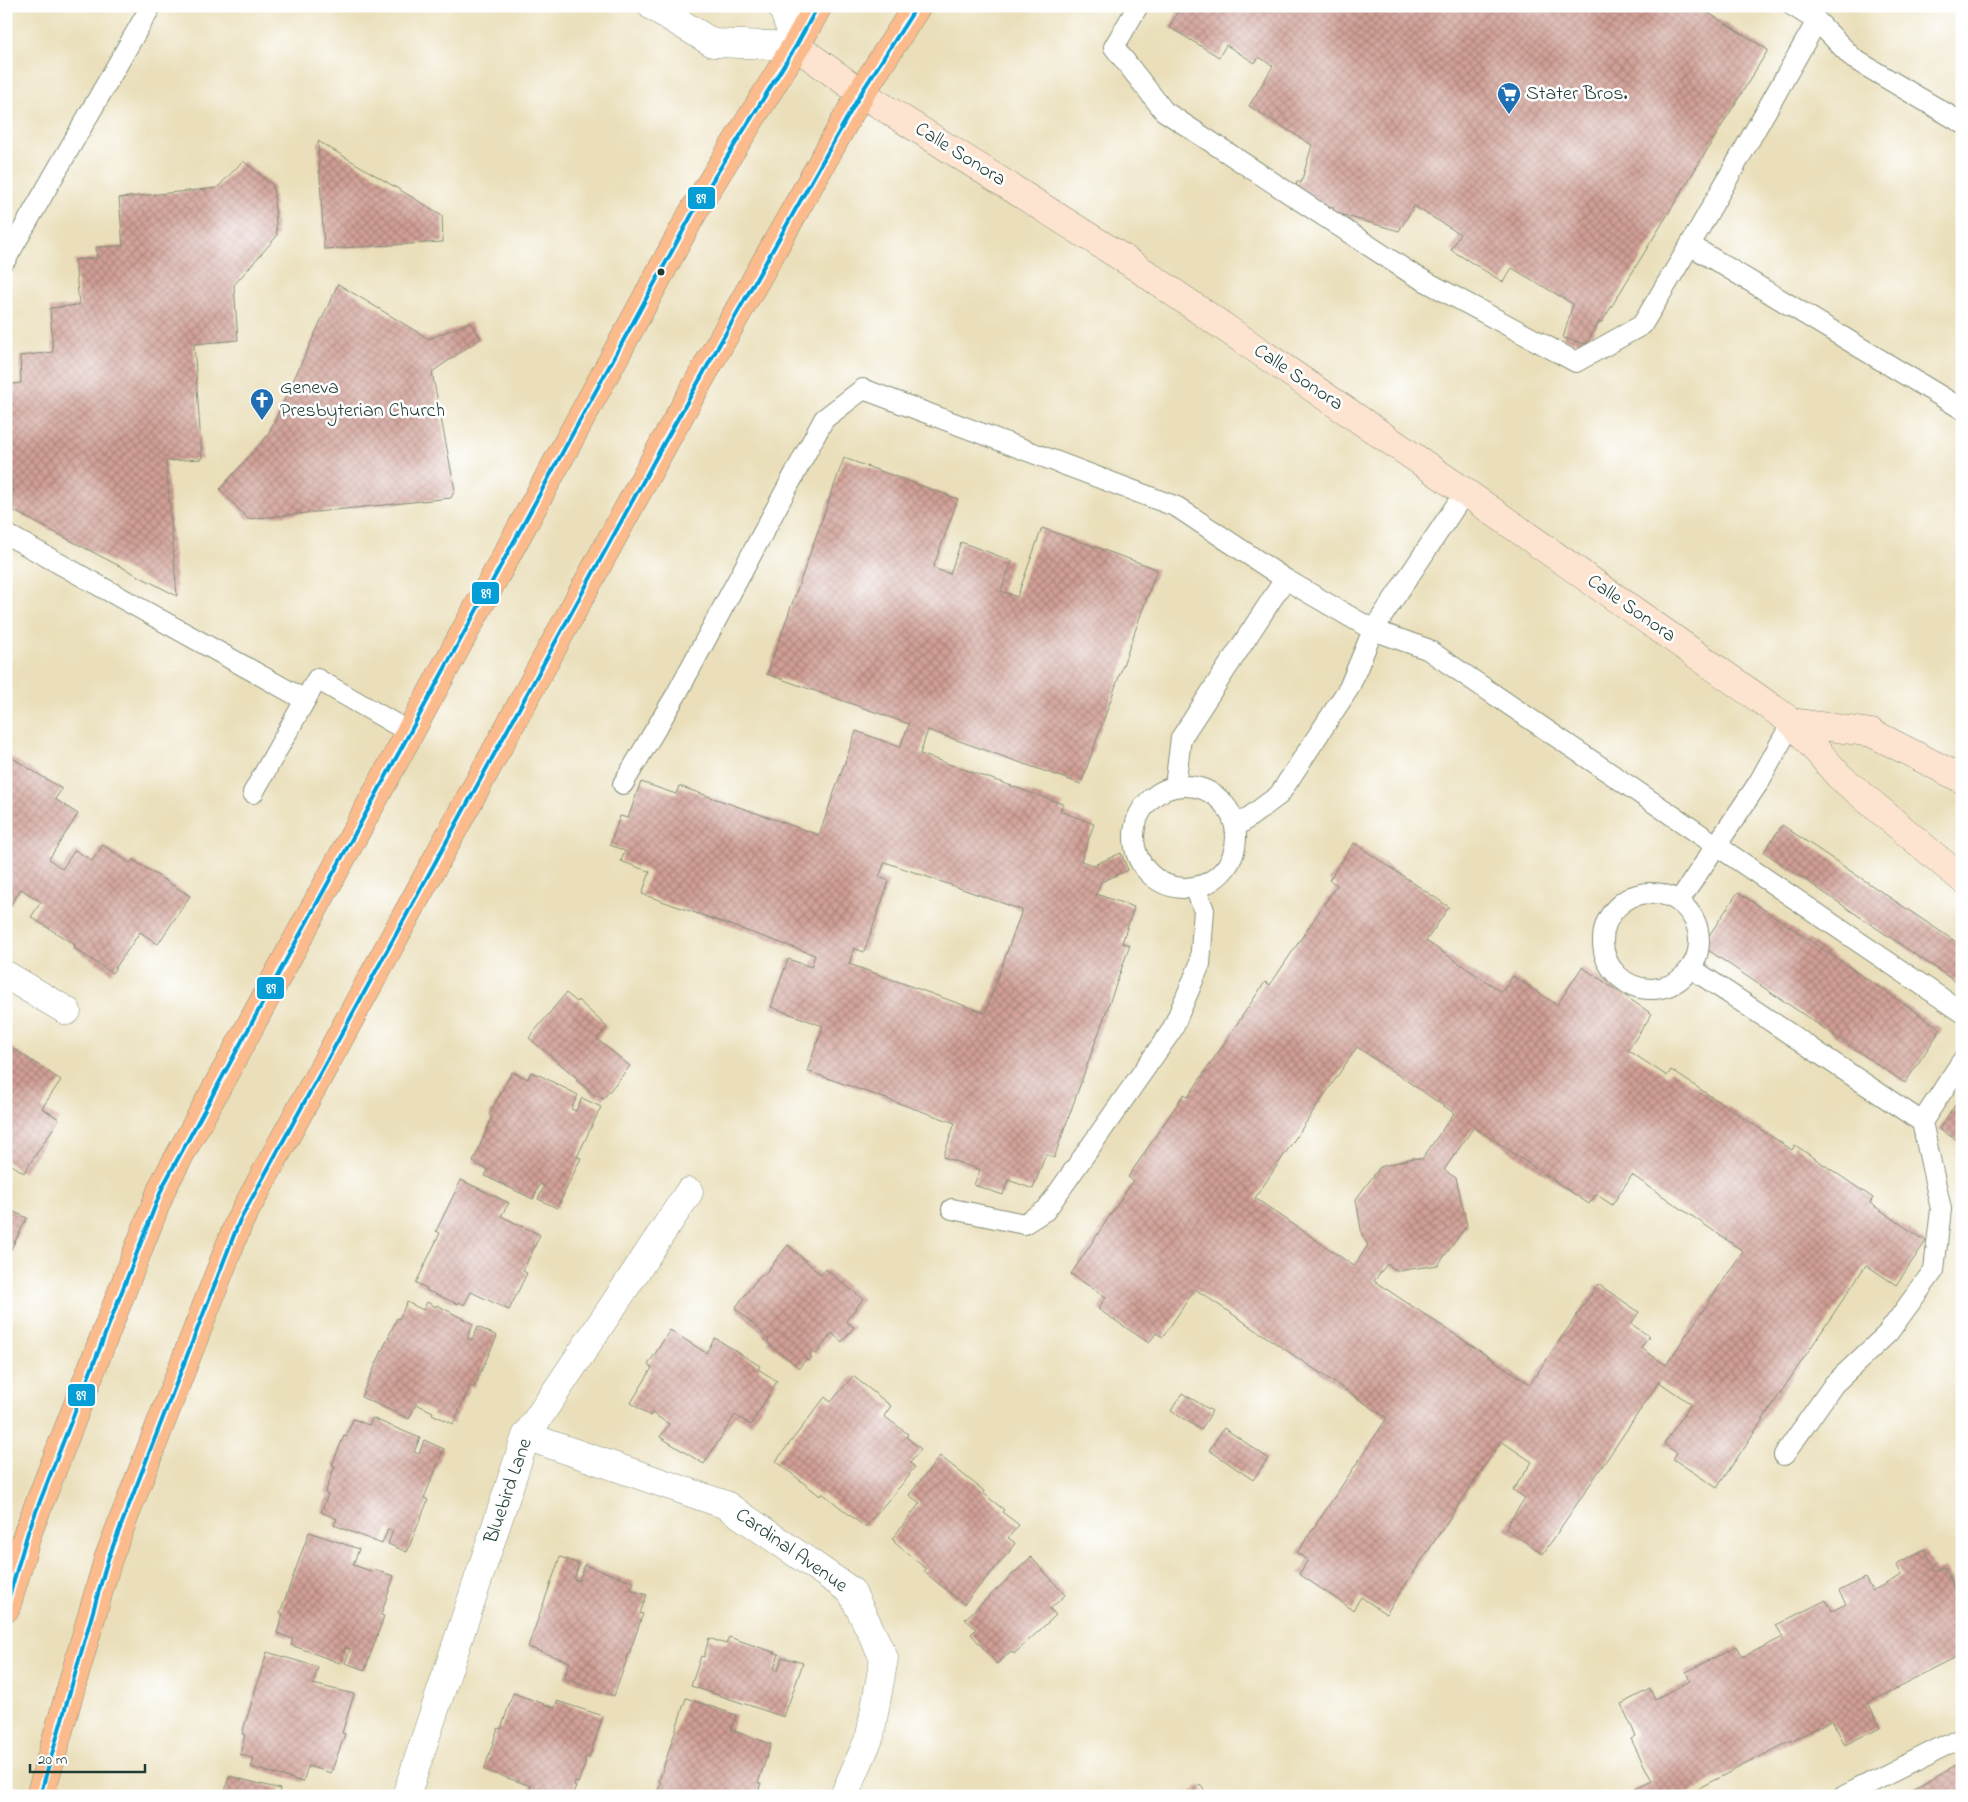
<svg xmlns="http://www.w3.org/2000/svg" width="1968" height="1802" font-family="'Indie Flower',sans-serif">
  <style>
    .building { fill: url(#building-cross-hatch); fill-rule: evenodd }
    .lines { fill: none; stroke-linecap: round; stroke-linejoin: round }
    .lane-casing { stroke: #848e77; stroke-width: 22 }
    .street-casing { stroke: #848e77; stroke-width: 29 }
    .secondary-casing { stroke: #848e77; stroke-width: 29 }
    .primary-casing { stroke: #848e77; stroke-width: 29 }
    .lane { stroke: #fff; stroke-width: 20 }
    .street { stroke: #fff; stroke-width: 28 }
    .secondary { stroke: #fde4d1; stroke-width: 28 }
    .primary { stroke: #fbbb8c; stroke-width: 28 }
    .bus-1-casing { stroke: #fff; stroke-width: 8 }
    .bus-1 { stroke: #059ed6; stroke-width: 4 }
    .bus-dot { fill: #1f3d34; stroke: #fff; stroke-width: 2 }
    .labels { text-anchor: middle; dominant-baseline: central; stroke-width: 5; stroke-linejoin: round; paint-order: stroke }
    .poi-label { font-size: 20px; fill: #1f3d34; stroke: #fff; text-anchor: start }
    .street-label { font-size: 20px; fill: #1f3d34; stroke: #fff }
    .line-badge { stroke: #fff; stroke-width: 2 }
    .badge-label { font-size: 14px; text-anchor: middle; font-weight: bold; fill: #fff }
  </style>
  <defs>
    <pattern id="building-cross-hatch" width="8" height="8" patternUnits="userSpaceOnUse" patternTransform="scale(1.25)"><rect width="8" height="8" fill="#d19f95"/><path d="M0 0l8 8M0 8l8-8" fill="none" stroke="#a9837a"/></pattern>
  </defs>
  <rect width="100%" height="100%" fill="#fff"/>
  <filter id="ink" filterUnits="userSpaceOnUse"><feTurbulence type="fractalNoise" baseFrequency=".02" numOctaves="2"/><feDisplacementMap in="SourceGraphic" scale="10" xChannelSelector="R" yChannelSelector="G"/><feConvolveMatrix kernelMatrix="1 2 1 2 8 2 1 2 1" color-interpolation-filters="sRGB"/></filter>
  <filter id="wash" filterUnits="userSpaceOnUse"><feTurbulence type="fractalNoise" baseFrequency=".0096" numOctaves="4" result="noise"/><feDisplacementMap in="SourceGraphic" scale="20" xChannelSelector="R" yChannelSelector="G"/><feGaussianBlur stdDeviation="1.12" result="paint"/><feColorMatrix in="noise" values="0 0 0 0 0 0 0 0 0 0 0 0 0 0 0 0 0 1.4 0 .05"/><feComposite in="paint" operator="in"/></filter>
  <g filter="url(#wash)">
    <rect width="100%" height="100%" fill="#eadfba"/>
    <g id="blocks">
      <path class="building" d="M 1181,6 L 1710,6 L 1707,12 L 1768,50 L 1602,322 L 1600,321 L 1586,344 L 1563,338 L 1573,304 L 1512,268 L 1503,282 L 1451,250 L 1460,234 L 1414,206 L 1399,231 L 1332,212 L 1334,207 L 1294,196 L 1297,181 L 1301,183 L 1312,145 L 1249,106 L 1273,66 L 1259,57 L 1255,63 L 1226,45 L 1219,57 L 1169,27 Z
        M 318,141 L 442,215 L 443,242 L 324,249 Z
        M 243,161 L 273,185 L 277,236 L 234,285 L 238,340 L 194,344 L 202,459 L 166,461 L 177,596 L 14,511 L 6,414 L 6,385 L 21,383 L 20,356 L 53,352 L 50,308 L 79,305 L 75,260 L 97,258 L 96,247 L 123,246 L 119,198 L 217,188 Z
        M 338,284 L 429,339 L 470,322 L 481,338 L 432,372 L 455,490 L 451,498 L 248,519 L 220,489 L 268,435 Z
        M 844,458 L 958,499 L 933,568 L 950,574 L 961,542 L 1012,561 L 1001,591 L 1017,597 L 1042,528 L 1157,569 L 1081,784 L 928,730 L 920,754 L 1063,804 L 1060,811 L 1094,824 L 1081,861 L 1094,865 L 1121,853 L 1128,870 L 1101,882 L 1096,894 L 1134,907 L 1122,943 L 1130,945 L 1054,1158 L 1046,1154 L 1033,1189 L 1008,1180 L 1003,1195 L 974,1185 L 980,1170 L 943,1157 L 955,1123 L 807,1071 L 823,1026 L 771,1007 L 788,959 L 811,967 L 815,955 L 642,894 L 650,872 L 621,861 L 625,851 L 610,845 L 620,816 L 628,818 L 641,782 L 676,794 L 679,786 L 819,835 L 856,731 L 900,747 L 909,724 L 767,674 ZM 885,862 L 1022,910 L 985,1013 L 849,964 L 854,948 L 864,952 L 889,881 L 879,877 Z
        M 6,754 L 62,789 L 55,799 L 78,814 L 49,859 L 62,869 L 75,850 L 92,861 L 103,845 L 130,863 L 133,860 L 190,896 L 158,944 L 140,932 L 112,973 L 74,948 L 75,945 L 31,917 L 41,902 L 21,889 L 10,906 L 6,904 Z
        M 1782,825 L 1962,946 L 1962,986 L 1764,852 Z
        M 1354,843 L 1449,907 L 1426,941 L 1502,992 L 1513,976 L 1557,1005 L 1582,967 L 1652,1014 L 1628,1050 L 1667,1076 L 1671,1070 L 1792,1150 L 1795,1145 L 1873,1198 L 1870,1203 L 1926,1241 L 1896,1285 L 1866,1265 L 1717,1488 L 1673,1459 L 1677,1453 L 1664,1444 L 1691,1404 L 1659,1382 L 1543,1554 L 1505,1528 L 1525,1498 L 1513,1490 L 1532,1462 L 1501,1441 L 1386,1614 L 1361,1597 L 1353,1610 L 1299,1574 L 1308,1560 L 1297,1553 L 1387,1418 L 1195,1289 L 1163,1337 L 1156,1333 L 1149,1343 L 1098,1309 L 1106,1297 L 1071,1274 L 1133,1181 L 1128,1177 L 1184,1094 L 1188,1097 L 1265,982 L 1270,985 L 1337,885 L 1329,880 ZM 1357,1047 L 1454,1113 L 1422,1159 L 1413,1158 L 1380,1167 L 1356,1199 L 1362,1235 L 1368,1245 L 1354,1266 L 1255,1198 ZM 1474,1127 L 1589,1204 L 1596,1194 L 1612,1205 L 1632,1175 L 1743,1251 L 1666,1365 L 1641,1348 L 1649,1336 L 1631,1324 L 1639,1312 L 1598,1284 L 1530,1384 L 1374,1281 L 1387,1264 L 1398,1271 L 1438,1265 L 1467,1225 L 1456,1178 L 1444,1170 Z
        M 1738,892 L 1941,1029 L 1905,1083 L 1702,946 Z
        M 566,993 L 577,1002 L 578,1000 L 607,1027 L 597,1039 L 630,1066 L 603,1099 L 598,1095 L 597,1097 L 576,1080 L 578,1079 L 529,1038 Z
        M 6,1044 L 61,1080 L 42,1108 L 59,1119 L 24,1173 L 6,1161 Z
        M 512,1072 L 528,1079 L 531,1072 L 541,1076 L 578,1095 L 571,1109 L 576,1111 L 582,1098 L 601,1107 L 577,1157 L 581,1158 L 557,1208 L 538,1199 L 544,1186 L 540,1184 L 533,1199 L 485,1176 L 488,1170 L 473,1162 L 492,1117 L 489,1115 Z
        M 1962,1095 L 1962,1143 L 1939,1129 Z
        M 461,1180 L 509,1203 L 501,1216 L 540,1235 L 523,1271 L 527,1273 L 509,1310 L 471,1292 L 464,1305 L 459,1302 L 458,1304 L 426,1290 L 427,1288 L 416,1283 L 440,1233 L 436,1231 Z
        M 6,1208 L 27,1218 L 6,1259 Z
        M 788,1245 L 821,1275 L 826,1269 L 863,1299 L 846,1321 L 854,1327 L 842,1342 L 832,1333 L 816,1354 L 812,1351 L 810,1355 L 812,1357 L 808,1361 L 806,1359 L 799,1368 L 767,1342 L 769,1340 L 762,1334 L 763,1333 L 735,1308 L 758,1278 L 763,1274 L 764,1275 Z
        M 407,1302 L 423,1310 L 427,1302 L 436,1307 L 437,1305 L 473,1324 L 467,1338 L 472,1340 L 478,1327 L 497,1336 L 474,1387 L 470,1386 L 453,1424 L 432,1414 L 433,1412 L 416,1404 L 409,1419 L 361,1397 L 397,1318 L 399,1319 Z
        M 670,1330 L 706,1353 L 715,1338 L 760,1366 L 758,1369 L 777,1381 L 751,1425 L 735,1415 L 704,1464 L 660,1437 L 669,1424 L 652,1413 L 650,1416 L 631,1403 L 652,1368 L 648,1365 Z
        M 853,1376 L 891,1406 L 884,1416 L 908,1434 L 906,1437 L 921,1449 L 910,1463 L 915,1467 L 909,1474 L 910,1475 L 865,1527 L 822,1493 L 820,1496 L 776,1461 L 825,1397 L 831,1402 Z
        M 1182,1393 L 1212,1411 L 1201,1430 L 1171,1411 Z
        M 372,1418 L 420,1438 L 414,1452 L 419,1454 L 424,1440 L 444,1449 L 424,1498 L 428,1500 L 407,1552 L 388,1544 L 393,1531 L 388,1529 L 382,1544 L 334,1525 L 337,1519 L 321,1512 L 328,1495 L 325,1493 L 335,1466 L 332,1465 L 344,1436 L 346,1437 L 353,1419 L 369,1425 Z
        M 1224,1428 L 1268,1458 L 1253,1480 L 1209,1450 Z
        M 940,1456 L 984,1491 L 983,1493 L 1004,1510 L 1002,1512 L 1019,1525 L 1008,1538 L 1015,1543 L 1010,1551 L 964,1604 L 924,1572 L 926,1569 L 894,1542 L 895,1541 L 892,1539 L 920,1503 L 909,1495 Z
        M 309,1532 L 359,1549 L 353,1565 L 374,1572 L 375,1570 L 394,1576 L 381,1615 L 384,1616 L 365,1670 L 345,1663 L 350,1649 L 345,1647 L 340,1663 L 291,1645 L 293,1639 L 277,1633 L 283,1614 L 280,1613 Z
        M 1925,1549 L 1935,1571 L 1944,1567 L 1962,1603 L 1962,1655 L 1868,1703 L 1880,1727 L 1845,1745 L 1832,1720 L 1683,1796 L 1636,1796 L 1633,1790 L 1652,1781 L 1631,1739 L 1636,1736 L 1621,1704 L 1650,1689 L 1655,1699 L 1690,1681 L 1686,1672 L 1737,1646 L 1743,1657 L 1783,1637 L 1776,1625 L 1826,1600 L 1832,1611 L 1846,1604 L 1839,1591 L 1865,1578 L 1872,1591 L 1902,1575 L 1896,1564 Z
        M 560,1557 L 579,1564 L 574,1579 L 579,1581 L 584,1565 L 634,1582 L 631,1590 L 647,1595 L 640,1613 L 643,1614 L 614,1696 L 564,1678 L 570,1662 L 528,1647 Z
        M 1031,1557 L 1065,1595 L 1050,1609 L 1056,1615 L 1014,1654 L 1011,1651 L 997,1664 L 971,1634 L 976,1629 L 965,1619 Z
        M 729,1637 L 779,1654 L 774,1669 L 778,1671 L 782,1657 L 803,1663 L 784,1717 L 691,1686 L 701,1656 L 704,1657 L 709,1638 L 726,1644 Z
        M 267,1652 L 318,1667 L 313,1684 L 354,1694 L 342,1733 L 345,1734 L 331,1773 L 308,1766 L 303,1782 L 251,1767 L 254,1759 L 240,1754 L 245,1735 L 242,1734 Z
        M 513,1693 L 555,1708 L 557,1701 L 603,1716 L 589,1758 L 585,1757 L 584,1760 L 586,1761 L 578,1783 L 575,1782 L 574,1786 L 576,1787 L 573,1794 L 571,1793 L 571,1796 L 544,1796 L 529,1791 L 531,1786 L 484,1770 L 498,1728 L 501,1729 Z
        M 686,1698 L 736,1715 L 731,1730 L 771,1744 L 758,1783 L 761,1783 L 757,1796 L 656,1796 L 661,1782 L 659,1781 Z
        M 1962,1763 L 1962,1796 L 1913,1796 L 1910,1790 Z
        M 229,1776 L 280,1789 L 278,1796 L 224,1796 Z
        M 1200,1785 L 1209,1796 L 1188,1796 Z"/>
    </g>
  </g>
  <g filter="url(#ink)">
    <use href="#blocks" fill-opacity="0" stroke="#848e77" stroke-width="1"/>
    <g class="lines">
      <g class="lane-casing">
        <path id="lane" d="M 1138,6 L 1114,47 L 1164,111 L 1412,274 L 1576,362 L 1642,325 L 1690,245
          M 1793,6 L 1817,21 L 1690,245 L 1962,409
          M 1817,21 L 1854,59 L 1962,123
          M 6,259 L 151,6
          M 6,534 L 305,700
          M 1285,579 L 1373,630 L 1427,649 L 1962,1012
          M 623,784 L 676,695 L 824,419 L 863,389 L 1177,507 L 1285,579 L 1181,738 L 1175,786
          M1134 837a51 51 0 1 1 102 0a51 51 0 1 1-102 0Z
          M 253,793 L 317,679 L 409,732
          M 1236,827 L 1279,795 L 1349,688 L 1373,630 L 1465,492
          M1603 941a48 48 0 1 1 96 0a48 48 0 1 1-96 0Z
          M 1679,901 L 1759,782 L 1792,722
          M 1691,968 L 1922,1122 L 1962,1061
          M 952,1209 L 1024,1224 L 1046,1210 L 1172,1030 L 1200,964 L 1204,910 L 1195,888
          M 1784,1455 L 1834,1384 L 1888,1333 L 1934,1270 L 1941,1209 L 1922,1122
          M 1844,1796 L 1962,1737"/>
      </g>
      <g class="street-casing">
        <path id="street" d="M 652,6 L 713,43 L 796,46 L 782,6
          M 6,975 L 67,1011
          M 526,1436 L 726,1505 L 851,1591 L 884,1658 L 870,1736 L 844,1796
          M 406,1796 L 526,1436 L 689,1192"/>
      </g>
      <g class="secondary-casing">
        <path id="secondary" d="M 796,46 L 861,93 L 1129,262 L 1465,492 L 1792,722 L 1839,776 L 1962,879
          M 1792,722 L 1872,733 L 1962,779"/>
      </g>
      <g class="primary-casing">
        <path id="primary" d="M 6,1608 L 28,1532 L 163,1186 L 696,207 L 796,46 L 818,6
          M 40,1796 L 108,1559 L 239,1222 L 664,443 L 861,93 L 917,6"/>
      </g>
      <use href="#lane" class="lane"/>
      <use href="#street" class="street"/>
      <use href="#secondary" class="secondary"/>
      <use href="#primary" class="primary"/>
      <g class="bus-1-casing">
        <path id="bus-1" d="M 6,1607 L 28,1532 L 163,1186 L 696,207 L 796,46 L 818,6
          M 40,1796 L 108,1559 L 239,1222 L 664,443 L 861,93 L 917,6"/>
      </g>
      <use href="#bus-1" class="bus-1"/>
    </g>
  </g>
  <defs>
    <g id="supermarket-pin" transform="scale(1.25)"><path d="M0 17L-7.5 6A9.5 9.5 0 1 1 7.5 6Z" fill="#1f6fb2" stroke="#fff"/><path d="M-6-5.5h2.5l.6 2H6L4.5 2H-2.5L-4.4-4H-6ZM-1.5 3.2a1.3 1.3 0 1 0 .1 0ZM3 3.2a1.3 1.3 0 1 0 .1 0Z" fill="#fff"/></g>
    <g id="church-pin" transform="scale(1.25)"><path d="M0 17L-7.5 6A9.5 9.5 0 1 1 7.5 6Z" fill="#1f6fb2" stroke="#fff"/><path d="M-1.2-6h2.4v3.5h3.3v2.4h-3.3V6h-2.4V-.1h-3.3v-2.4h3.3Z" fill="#fff"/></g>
  </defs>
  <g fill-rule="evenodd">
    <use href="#supermarket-pin" x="1509" y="94"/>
    <use href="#church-pin" x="262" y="400"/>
  </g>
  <circle class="bus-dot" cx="661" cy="272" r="4.5"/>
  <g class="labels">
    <g class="poi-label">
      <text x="1526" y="94">Stater Bros.</text>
      <text x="280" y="388">Geneva<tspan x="280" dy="23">Presbyterian Church</tspan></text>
    </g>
    <g class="street-label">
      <text transform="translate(960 155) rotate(32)">Calle Sonora</text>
      <text transform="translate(1298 378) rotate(34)">Calle Sonora</text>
      <text transform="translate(1631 609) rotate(35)">Calle Sonora</text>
      <text transform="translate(509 1491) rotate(-71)">Bluebird Lane</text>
      <text transform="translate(791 1551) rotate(35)">Cardinal Avenue</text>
    </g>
  </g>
  <g class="line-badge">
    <rect x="687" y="186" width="29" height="24" rx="5" fill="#059ed6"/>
    <rect x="471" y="581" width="29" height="24" rx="5" fill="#059ed6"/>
    <rect x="256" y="976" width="29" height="24" rx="5" fill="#059ed6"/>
    <rect x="67" y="1383" width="29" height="24" rx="5" fill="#059ed6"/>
  </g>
  <g class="badge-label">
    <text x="701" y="203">89</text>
    <text x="486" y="598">89</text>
    <text x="271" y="993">89</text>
    <text x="81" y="1400">89</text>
  </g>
  <rect width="1968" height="1802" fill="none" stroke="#fff" stroke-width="25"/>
  <path d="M30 1764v8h115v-8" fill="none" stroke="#1f3d34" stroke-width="2.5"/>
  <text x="38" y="1764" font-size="15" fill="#1f3d34" stroke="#ffffff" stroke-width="4" paint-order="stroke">20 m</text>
</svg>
